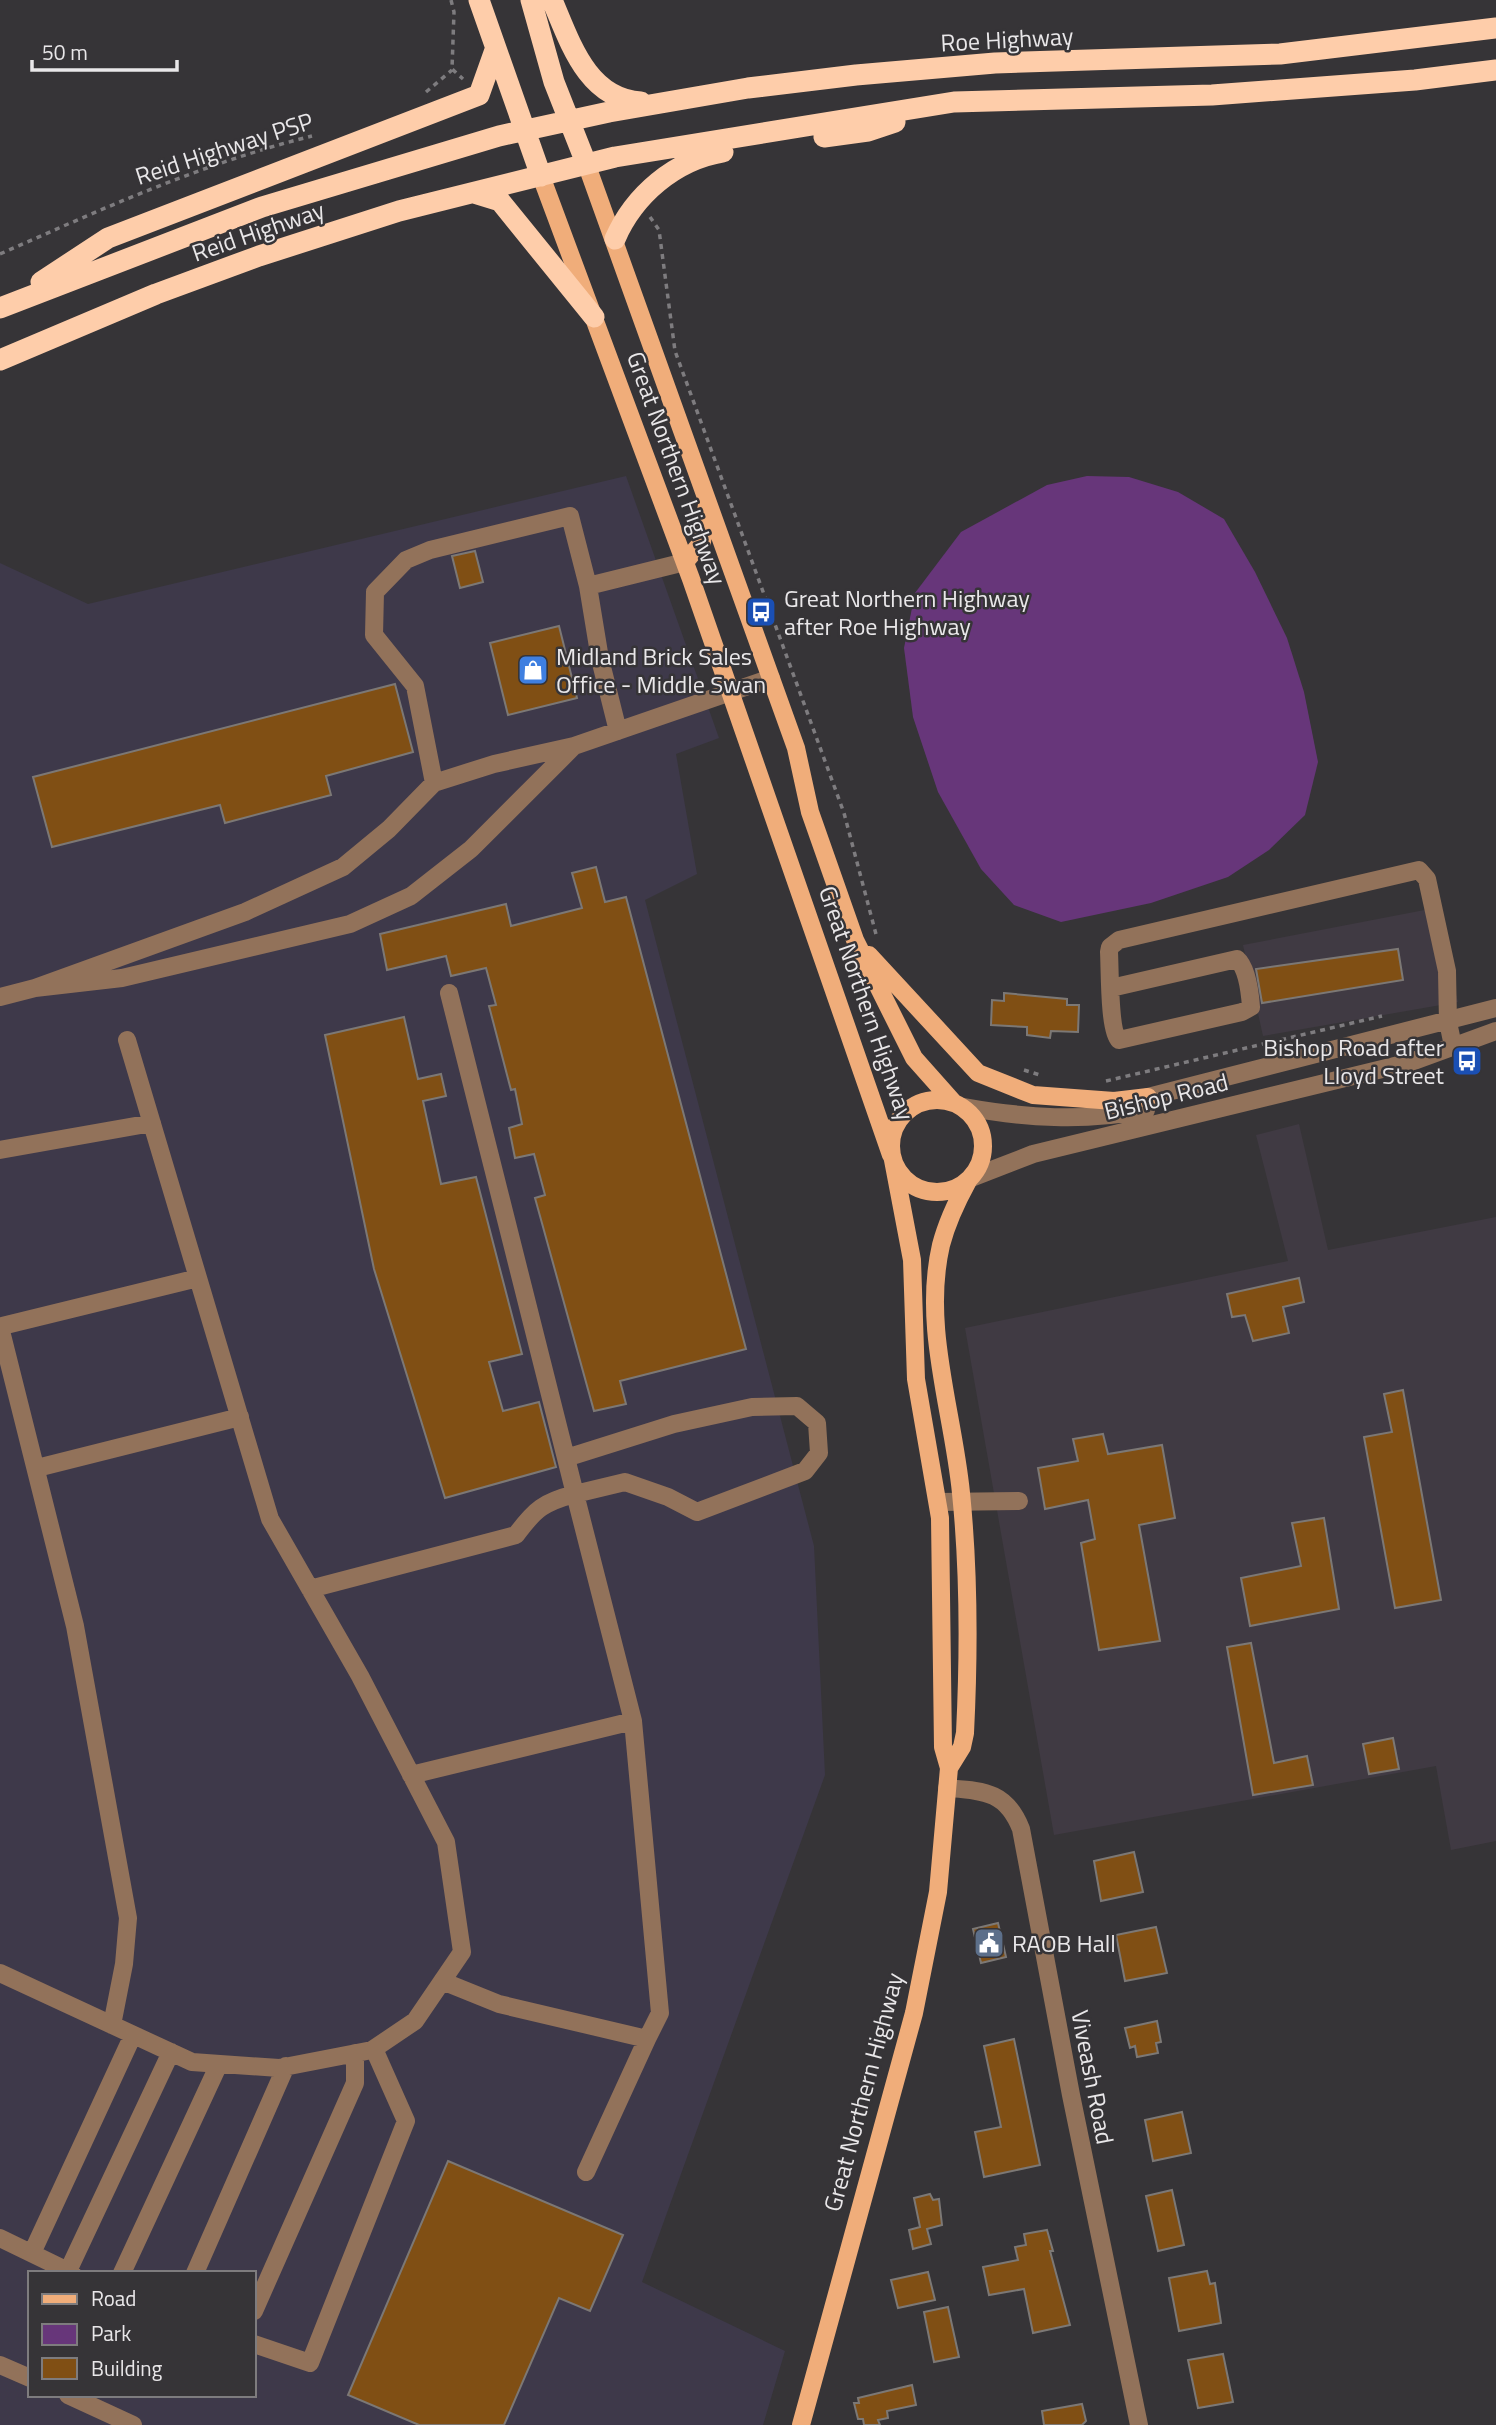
<svg xmlns="http://www.w3.org/2000/svg" width="1496" height="2425" font-family="'Titillium Web',sans-serif">
  <style>
    .built { fill: #403a43 }
    .industrial { fill: #3e394a; fill-rule: evenodd }
    .green { fill: #67367a }
    .building { fill: #804f14; stroke: #7c7875; stroke-width: 2 }
    .lines { fill: none; stroke-linecap: round; stroke-linejoin: round }
    .path { stroke: #7e7c7f; stroke-width: 3.5; stroke-dasharray: 5 5; stroke-linecap: butt }
    .minor { stroke: #92725a; stroke-width: 18 }
    .major { stroke: #f0ad7a; stroke-width: 18 }
    .highway { stroke: #fecdaa; stroke-width: 21 }
    .labels { text-anchor: middle; dominant-baseline: central; stroke-width: 5; stroke-linejoin: round; paint-order: stroke }
    .street-label { font-size: 24px; fill: #e9e7e9; stroke: #363437 }
    .poi-label { font-size: 24px; fill: #e9e7e9; stroke: #363437; text-anchor: start }
  </style>
  <rect width="100%" height="100%" fill="#363437"/>
  <path class="built" d="M 1435,908 L 1458,1002 L 1263,1036 L 1243,945 Z
    M 1299,1124 L 1328,1250 L 1496,1217 L 1496,1841 L 1451,1850 L 1436,1766 L 1054,1835 L 965,1328 L 1288,1261 L 1256,1135 Z"/>
  <path class="industrial" d="M 626,476 L 719,738 L 676,754 L 697,874 L 645,900 L 814,1546 L 825,1775 L 642,2282 L 785,2351 L 763,2425 L 0,2425 L 0,563 L 88,604 ZM 30,2273 L 254,2273 L 254,2395 L 30,2395 Z"/>
  <path class="green" d="M 1087,476 L 1129,477 L 1178,492 L 1224,519 L 1255,572 L 1287,638 L 1304,692 L 1318,762 L 1305,815 L 1269,850 L 1228,877 L 1151,903 L 1061,922 L 1014,905 L 981,869 L 938,792 L 913,717 L 904,648 L 915,593 L 961,532 L 1047,485 Z"/>
  <path class="building" d="M 475,551 L 483,582 L 460,588 L 452,556 Z
    M 559,626 L 577,698 L 508,715 L 490,643 Z
    M 395,684 L 413,752 L 326,776 L 331,795 L 225,823 L 220,805 L 52,847 L 33,777 Z
    M 596,867 L 605,902 L 626,897 L 746,1349 L 620,1381 L 626,1404 L 594,1411 L 535,1198 L 545,1195 L 534,1154 L 515,1158 L 509,1128 L 522,1124 L 515,1089 L 511,1090 L 489,1006 L 496,1005 L 486,968 L 451,976 L 446,956 L 387,970 L 380,934 L 506,904 L 511,926 L 582,908 L 572,873 Z
    M 1398,949 L 1403,980 L 1262,1003 L 1256,969 Z
    M 1004,993 L 1067,999 L 1067,1005 L 1079,1005 L 1078,1032 L 1051,1031 L 1050,1038 L 1027,1035 L 1027,1027 L 991,1025 L 992,1000 L 1004,1001 Z
    M 404,1017 L 418,1079 L 441,1074 L 446,1096 L 423,1101 L 441,1184 L 476,1177 L 522,1354 L 489,1362 L 503,1411 L 539,1402 L 556,1467 L 445,1498 L 374,1269 L 325,1035 Z
    M 1299,1278 L 1304,1302 L 1283,1307 L 1289,1333 L 1253,1341 L 1245,1315 L 1232,1317 L 1227,1294 Z
    M 1403,1390 L 1441,1600 L 1395,1608 L 1364,1437 L 1392,1432 L 1384,1394 Z
    M 1103,1434 L 1108,1454 L 1162,1445 L 1175,1518 L 1139,1525 L 1160,1641 L 1099,1650 L 1081,1543 L 1095,1539 L 1088,1500 L 1045,1509 L 1038,1468 L 1078,1461 L 1073,1439 Z
    M 1324,1518 L 1339,1609 L 1250,1626 L 1241,1578 L 1301,1566 L 1292,1523 Z
    M 1251,1643 L 1274,1763 L 1307,1756 L 1313,1785 L 1253,1795 L 1227,1647 Z
    M 1393,1738 L 1399,1769 L 1369,1774 L 1363,1744 Z
    M 1134,1852 L 1143,1892 L 1101,1901 L 1094,1861 Z
    M 998,1923 L 1006,1957 L 981,1963 L 973,1929 Z
    M 1156,1927 L 1167,1973 L 1125,1981 L 1116,1935 Z
    M 1157,2021 L 1161,2042 L 1156,2043 L 1158,2053 L 1137,2057 L 1135,2046 L 1130,2048 L 1125,2028 Z
    M 1014,2039 L 1040,2165 L 984,2177 L 975,2132 L 1001,2127 L 984,2046 Z
    M 1182,2112 L 1191,2153 L 1153,2161 L 1145,2120 Z
    M 448,2161 L 623,2235 L 590,2311 L 559,2298 L 504,2425 L 419,2425 L 348,2395 Z
    M 1172,2190 L 1184,2245 L 1158,2251 L 1146,2196 Z
    M 930,2194 L 933,2200 L 939,2199 L 942,2225 L 927,2229 L 931,2244 L 913,2249 L 909,2230 L 920,2227 L 914,2198 Z
    M 1047,2230 L 1053,2251 L 1050,2251 L 1070,2325 L 1033,2333 L 1024,2289 L 989,2295 L 983,2267 L 1018,2260 L 1015,2247 L 1026,2245 L 1024,2234 Z
    M 1207,2271 L 1210,2284 L 1215,2283 L 1221,2323 L 1179,2331 L 1169,2278 Z
    M 928,2272 L 935,2300 L 898,2308 L 891,2280 Z
    M 948,2307 L 959,2357 L 934,2362 L 924,2312 Z
    M 1223,2354 L 1233,2402 L 1198,2408 L 1188,2360 Z
    M 912,2385 L 916,2405 L 887,2411 L 888,2418 L 878,2420 L 880,2425 L 864,2425 L 863,2419 L 858,2419 L 854,2403 L 859,2403 L 858,2398 Z
    M 1082,2404 L 1086,2421 L 1082,2425 L 1044,2425 L 1042,2411 Z"/>
  <g class="lines">
    <path class="path" d="M 451,0 L 454,12 L 452,69 L 463,79
      M 426,92 L 452,70
      M 650,217 L 659,230 L 675,351 L 844,813 L 877,938
      M 0,254 C 102,209 203,163 312,136
      M 1024,1070 L 1043,1076
      M 1106,1081 L 1382,1016"/>
    <path class="minor" d="M 618,731 L 600,659 L 588,586 L 685,562
      M 434,783 L 415,686 L 374,635 L 375,592 L 406,560 L 430,550 L 570,516 L 588,586
      M 35,988 L 245,912 L 343,867 L 389,829 L 434,783 L 494,764 L 574,746 L 771,678
      M 1111,988 L 1237,959 C 1247,968 1250,993 1251,1007 L 1242,1012 L 1119,1040 C 1109,1031 1110,969 1109,952 L 1110,947 L 1119,940 L 1419,870 L 1427,879 L 1447,971 L 1448,1022 L 1453,1046
      M 449,993 L 566,1458 L 575,1494 L 625,1482 L 668,1497 L 697,1512 L 805,1471 L 819,1453 L 817,1423 L 797,1406 L 752,1407 L 674,1424 L 566,1458
      M 0,997 L 35,988 L 122,978 L 350,924 L 411,896 L 471,849 L 574,746
      M 964,1107 C 1026,1118 1083,1122 1146,1110 L 1148,1097 L 1496,1008
      M 0,1150 L 152,1123
      M 971,1178 L 1033,1154 L 1411,1062 L 1496,1031
      M 2,1326 L 198,1278
      M 0,1327 L 75,1626 L 128,1918 L 124,1964 L 112,2025
      M 37,1468 L 240,1417
      M 938,1502 L 1019,1501
      M 310,1589 L 516,1535 C 535,1509 544,1502 575,1494 L 633,1721 L 411,1775
      M 633,1721 L 660,2013 L 647,2039
      M 947,1788 C 984,1791 1006,1791 1021,1829 L 1071,2095 L 1139,2425
      M 0,1973 L 192,2062 L 279,2068 L 372,2050 L 415,2021 L 462,1952 L 446,1842 L 360,1676 L 270,1519 L 127,1040
      M 442,1981 L 499,2004 L 647,2039 L 586,2172
      M 0,2238 L 72,2273
      M 32,2253 L 133,2035
      M 68,2271 L 171,2052
      M 122,2273 L 219,2064
      M 195,2273 L 286,2066
      M 254,2311 L 355,2083 L 355,2053
      M 254,2344 L 310,2363 L 406,2121 L 374,2049
      M 0,2365 L 30,2378
      M 68,2395 L 133,2425"/>
    <path class="major" d="M 586,163 L 796,748 L 810,812 L 855,940 L 914,1058 L 954,1103
      M 541,176 L 691,579 L 891,1155
      M 685,562 L 702,542 L 707,504
      M 869,955 L 978,1073 L 1033,1095 L 1114,1101 L 1148,1097
      M891 1146a46 46 0 1 1 92 0a46 46 0 1 1-92 0Z
      M 949,1768 L 962,1747 L 965,1733 C 969,1653 969,1572 961,1493 C 953,1411 922,1327 941,1245 C 947,1222 957,1201 968,1181
      M 801,2425 L 914,2013 L 938,1892 L 949,1768 L 943,1747 L 940,1518 L 916,1379 L 912,1260 L 893,1160"/>
    <path class="highway" d="M 479,0 L 541,176
      M 531,0 L 554,82 L 586,163
      M 552,0 C 570,42 587,99 641,102
      M 824,137 L 868,131 L 895,122
      M 474,193 L 500,201 L 594,317
      M 615,239 C 634,195 675,160 723,152
      M 41,282 L 108,238 L 479,95 L 495,50
      M 0,308 L 262,207 L 499,136 L 609,112 L 748,88 L 856,75 L 995,63 L 1280,54 L 1496,28
      M 0,360 L 156,294 L 259,256 L 399,211 L 615,157 L 954,102 L 1212,95 L 1415,80 L 1496,70"/>
  </g>
  <defs>
    <g id="bus-square" transform="scale(1.575)"><rect x="-9" y="-9" width="18" height="18" rx="4" fill="#1a4fb4" stroke="#363437"/><path d="M-5-6H5V4H4V6H2V4H-2V6H-4V4H-5ZM-3.5-4V0h7V-4ZM-3.5 1.2v1.5H-2V1.2ZM2 1.2v1.5H3.5V1.2Z" fill="#fff"/></g>
    <g id="shop-square" transform="scale(1.575)"><rect x="-9" y="-9" width="18" height="18" rx="4" fill="#3f7fe0" stroke="#363437"/><path d="M-5-2.5h2.3a2.7 3.5 0 0 1 5.4 0H5L5.5 6h-11ZM-1.5-2.5h3a1.5 2.3 0 0 0-3 0Z" fill="#fff"/></g>
    <g id="civic-square" transform="scale(1.575)"><rect x="-9" y="-9" width="18" height="18" rx="4" fill="#5c6f8a" stroke="#363437"/><path d="M-.6-6.5H3V-4.5H.6V-3L4-1V1h2V6H-6V1h2V-1L-.6-3ZM-1.2 2.5V6h2.4V2.5Z" fill="#fff"/></g>
  </defs>
  <g fill-rule="evenodd">
    <use href="#bus-square" x="761" y="612"/>
    <use href="#shop-square" x="533" y="670"/>
    <use href="#bus-square" x="1467" y="1061"/>
    <use href="#civic-square" x="989" y="1943"/>
  </g>
  <g class="labels">
    <g class="street-label">
      <text transform="translate(1007 39) rotate(-3)">Roe Highway</text>
      <text transform="translate(224 148) rotate(-18)">Reid Highway PSP</text>
      <text transform="translate(258 231) rotate(-19)">Reid Highway</text>
      <text transform="translate(677 468) rotate(70)">Great Northern Highway</text>
      <text transform="translate(867 1003) rotate(71)">Great Northern Highway</text>
      <text transform="translate(1166 1096) rotate(-14)">Bishop Road</text>
      <text transform="translate(1093 2077) rotate(79)">Viveash Road</text>
      <text transform="translate(863 2092) rotate(-75)">Great Northern Highway</text>
    </g>
    <g class="poi-label">
      <text x="784" y="598">Great Northern Highway<tspan x="784" dy="28">after Roe Highway</tspan></text>
      <text x="556" y="656">Midland Brick Sales<tspan x="556" dy="28">Office - Middle Swan</tspan></text>
      <text x="1444" y="1047" text-anchor="end">Bishop Road after<tspan x="1444" dy="28">Lloyd Street</tspan></text>
      <text x="1012" y="1943">RAOB Hall</text>
    </g>
  </g>
  <rect x="28" y="2271" width="228" height="126" fill="#363437" stroke="#7e7c7e" stroke-width="2"/>
  <rect x="42" y="2294" width="35" height="10" fill="#f0ad7a" stroke="#7e7c7e" stroke-width="2"/>
  <text x="91" y="2306" font-size="21" fill="#e9e7e9">Road</text>
  <rect x="42" y="2324" width="35" height="21" fill="#67367a" stroke="#7e7c7e" stroke-width="2"/>
  <text x="91" y="2341" font-size="21" fill="#e9e7e9">Park</text>
  <rect x="42" y="2358" width="35" height="21" fill="#804f14" stroke="#7e7c7e" stroke-width="2"/>
  <text x="91" y="2376" font-size="21" fill="#e9e7e9">Building</text>
  <path d="M32 60v10h145v-10" fill="none" stroke="#e9e7e9" stroke-width="3.5"/>
  <text x="42" y="60" font-size="21" fill="#e9e7e9" stroke="#363437" stroke-width="5" paint-order="stroke">50 m</text>
</svg>
